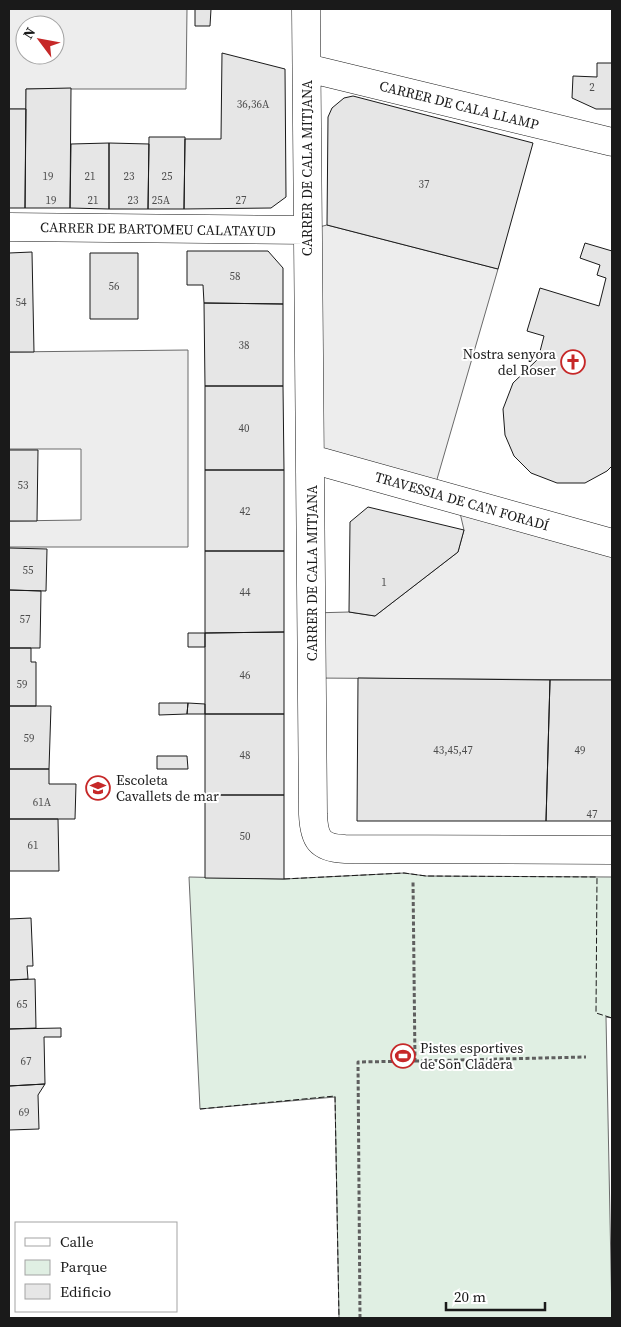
<svg xmlns="http://www.w3.org/2000/svg" width="621" height="1327" font-family="'Source Serif 4',serif">
  <style>
    .green { fill: #e0efe3; stroke: #6a6a6a }
    .parking { fill: #ededed; stroke: #6a6a6a; fill-rule: evenodd }
    .building { fill: #e6e6e6; stroke: #1a1a1a }
    .lines { fill: none; stroke-linecap: round; stroke-linejoin: round }
    .minor-casing { stroke: #1a1a1a; stroke-width: 29 }
    .path { stroke: #5f5f5f; stroke-width: 3; stroke-dasharray: 4 2.5; stroke-linecap: butt }
    .minor { stroke: #fff; stroke-width: 28 }
    .fence { stroke: #1a1a1a; stroke-width: 1; stroke-dasharray: 6 2.5; stroke-linecap: butt }
    .labels { text-anchor: middle; dominant-baseline: central; stroke-width: 4; stroke-linejoin: round; paint-order: stroke }
    .number-label { font-size: 11px; fill: #4d4d4d }
    .street-label { font-size: 14px; fill: #1a1a1a; stroke: #fff }
    .poi-label { font-size: 14px; fill: #1a1a1a; stroke: #fff; text-anchor: start }
  </style>
  <rect width="100%" height="100%" fill="#fff"/>
  <path class="green" d="M 404,873 L 426,876 L 612,877 L 612,1018 L 606,1017 L 612,1318 L 339,1318 L 335,1097 L 200,1109 L 189,877 L 284,879 Z"/>
  <path class="parking" d="M 9,9 L 187,9 L 186,89 L 26,89 L 26,109 L 9,109 ZM 25,25 L 55,25 L 55,55 L 25,55 Z
    M 327,225 L 498,269 L 433,493 L 311,459 L 307,230 Z
    M 188,350 L 188,547 L 9,547 L 9,521 L 81,520 L 81,449 L 9,449 L 9,352 Z
    M 457,500 L 612,543 L 612,680 L 312,678 L 312,613 L 349,612 L 375,616 L 458,552 L 464,530 Z"/>
  <path class="building" d="M 195,9 L 211,9 L 210,26 L 195,26 Z
    M 222,53 L 285,69 L 286,197 L 271,208 L 184,209 L 185,139 L 221,139 Z
    M 597,63 L 612,63 L 612,109 L 596,109 L 572,98 L 573,76 L 597,77 Z
    M 71,88 L 70,208 L 25,208 L 26,89 Z
    M 353,96 L 533,143 L 498,269 L 327,225 L 328,117 L 332,108 L 344,98 Z
    M 9,109 L 26,109 L 25,208 L 9,208 Z
    M 149,137 L 185,137 L 184,209 L 148,209 Z
    M 109,143 L 149,144 L 148,209 L 109,209 Z
    M 109,143 L 109,209 L 70,208 L 71,144 Z
    M 585,243 L 612,251 L 612,466 L 607,471 L 585,483 L 557,483 L 531,473 L 514,456 L 505,435 L 503,409 L 513,383 L 538,359 L 544,336 L 527,331 L 540,288 L 599,306 L 606,278 L 597,275 L 600,265 L 580,258 Z
    M 187,251 L 268,251 L 283,268 L 283,304 L 204,303 L 203,285 L 187,285 Z
    M 32,252 L 34,352 L 9,352 L 9,253 Z
    M 90,253 L 138,253 L 138,319 L 90,319 Z
    M 204,303 L 283,304 L 283,386 L 205,386 Z
    M 205,386 L 283,386 L 284,470 L 205,470 Z
    M 9,450 L 38,450 L 37,521 L 9,521 Z
    M 205,470 L 284,470 L 284,551 L 205,551 Z
    M 368,507 L 464,530 L 458,552 L 375,616 L 349,612 L 350,522 Z
    M 9,548 L 47,549 L 46,591 L 9,590 Z
    M 205,551 L 284,551 L 284,632 L 205,633 Z
    M 9,590 L 41,591 L 40,648 L 9,648 Z
    M 284,632 L 284,714 L 205,714 L 205,633 Z
    M 188,633 L 205,633 L 205,647 L 188,647 Z
    M 9,648 L 31,648 L 31,662 L 36,662 L 36,706 L 9,706 Z
    M 358,678 L 550,680 L 546,821 L 357,821 Z
    M 550,680 L 612,680 L 612,821 L 546,821 Z
    M 159,703 L 188,703 L 187,714 L 159,715 Z
    M 188,703 L 205,704 L 205,714 L 187,714 Z
    M 9,706 L 51,706 L 49,769 L 9,769 Z
    M 205,714 L 284,714 L 284,795 L 205,795 Z
    M 157,756 L 187,756 L 188,769 L 157,769 Z
    M 9,769 L 49,769 L 49,784 L 76,784 L 75,819 L 9,819 Z
    M 205,795 L 284,795 L 284,879 L 205,878 Z
    M 9,819 L 58,819 L 59,871 L 9,871 Z
    M 31,918 L 33,966 L 27,966 L 28,979 L 9,980 L 9,919 Z
    M 35,979 L 36,1028 L 9,1029 L 9,980 Z
    M 61,1028 L 61,1037 L 44,1037 L 45,1084 L 9,1086 L 9,1029 Z
    M 45,1084 L 38,1095 L 39,1129 L 9,1130 L 9,1086 Z"/>
  <g class="lines">
    <g class="minor-casing">
      <path id="minor" d="M 306,9 C 307,277 312,546 313,814 C 314,839 319,848 345,849 L 612,850
        M 307,68 L 612,142
        M 9,227 L 307,230
        M 311,459 L 612,543"/>
    </g>
    <path class="path" d="M 415,1061 L 586,1057
      M 360,1318 L 358,1062 L 415,1061 L 413,880"/>
    <use href="#minor" class="minor"/>
    <path class="fence" d="M 284,879 L 404,873 L 426,876 L 597,877 L 596,1013 L 612,1018
      M 200,1109 L 335,1096 L 339,1318"/>
  </g>
  <defs>
    <g id="church-ring" transform="scale(1.25)"><circle r="9.5" fill="#fff" stroke="#c62828" stroke-width="1.5"/><path d="M-1.2-6h2.4v3.5h3.3v2.4h-3.3V6h-2.4V-.1h-3.3v-2.4h3.3Z" fill="#c62828"/></g>
    <g id="school-ring" transform="scale(1.25)"><circle r="9.5" fill="#fff" stroke="#c62828" stroke-width="1.5"/><path d="M0-5L7-2L0 1L-7-2ZM-4 1L0 2.5L4 1V4Q0 6-4 4Z" fill="#c62828"/></g>
    <g id="stadium-ring" transform="scale(1.25)"><circle r="9.5" fill="#fff" stroke="#c62828" stroke-width="1.5"/><path d="M0-5a6.5 5 0 1 0 0 10a6.5 5 0 1 0 0-10ZM-3.5-1.8h7v3.6h-7Z" fill="#c62828"/></g>
  </defs>
  <g fill-rule="evenodd">
    <use href="#church-ring" x="573" y="362"/>
    <use href="#school-ring" x="98" y="788"/>
    <use href="#stadium-ring" x="403" y="1056"/>
  </g>
  <g class="labels">
    <g class="number-label">
      <text x="592" y="87">2</text>
      <text x="253" y="104">36,36A</text>
      <text x="48" y="176">19</text>
      <text x="90" y="176">21</text>
      <text x="129" y="176">23</text>
      <text x="167" y="176">25</text>
      <text x="424" y="184">37</text>
      <text x="51" y="200">19</text>
      <text x="93" y="200">21</text>
      <text x="133" y="200">23</text>
      <text x="161" y="200">25A</text>
      <text x="241" y="200">27</text>
      <text x="235" y="276">58</text>
      <text x="114" y="286">56</text>
      <text x="21" y="302">54</text>
      <text x="244" y="345">38</text>
      <text x="244" y="428">40</text>
      <text x="23" y="485">53</text>
      <text x="245" y="511">42</text>
      <text x="28" y="570">55</text>
      <text x="384" y="582">1</text>
      <text x="245" y="592">44</text>
      <text x="25" y="619">57</text>
      <text x="245" y="675">46</text>
      <text x="22" y="684">59</text>
      <text x="29" y="738">59</text>
      <text x="453" y="750">43,45,47</text>
      <text x="580" y="750">49</text>
      <text x="245" y="755">48</text>
      <text x="42" y="802">61A</text>
      <text x="592" y="814">47</text>
      <text x="245" y="836">50</text>
      <text x="33" y="845">61</text>
      <text x="22" y="1004">65</text>
      <text x="26" y="1061">67</text>
      <text x="24" y="1112">69</text>
    </g>
    <g class="street-label">
      <text transform="translate(459 105) rotate(14)">CARRER DE CALA LLAMP</text>
      <text transform="translate(307 168) rotate(-90)">CARRER DE CALA MITJANA</text>
      <text transform="translate(158 229) rotate(1)">CARRER DE BARTOMEU CALATAYUD</text>
      <text transform="translate(462 501) rotate(16)">TRAVESSIA DE CA'N FORADÍ</text>
      <text transform="translate(312 573) rotate(-90)">CARRER DE CALA MITJANA</text>
    </g>
    <g class="poi-label">
      <text x="556" y="354" text-anchor="end">Nostra senyora<tspan x="556" dy="16">del Roser</tspan></text>
      <text x="116" y="780">Escoleta<tspan x="116" dy="16">Cavallets de mar</tspan></text>
      <text x="420" y="1048">Pistes esportives<tspan x="420" dy="16">de Son Cladera</tspan></text>
    </g>
  </g>
  <rect width="621" height="1327" fill="none" stroke="#1a1a1a" stroke-width="20"/>
  <rect x="15" y="1222" width="162" height="90" fill="#ffffff" stroke="#a3a3a3"/>
  <rect x="25" y="1238" width="25" height="8" fill="#ffffff" stroke="#a3a3a3"/>
  <text x="60" y="1247" font-size="15" fill="#1a1a1a">Calle</text>
  <rect x="25" y="1260" width="25" height="15" fill="#e0efe3" stroke="#a3a3a3"/>
  <text x="60" y="1272" font-size="15" fill="#1a1a1a">Parque</text>
  <rect x="25" y="1284" width="25" height="15" fill="#e6e6e6" stroke="#a3a3a3"/>
  <text x="60" y="1297" font-size="15" fill="#1a1a1a">Edificio</text>
  <g transform="translate(40 40) rotate(302)"><circle r="24" fill="#ffffff" stroke="#a3a3a3"/>
  <path d="M0-4L9 19L0 12L-9 19Z" fill="#c62828"/>
  <text y="-8" font-size="14" font-weight="bold" text-anchor="middle" fill="#1a1a1a">N</text>
  </g>
  <path d="M446 1302v8h99v-8" fill="none" stroke="#1a1a1a" stroke-width="2.5"/>
  <text x="454" y="1302" font-size="15" fill="#1a1a1a" stroke="#ffffff" stroke-width="4" paint-order="stroke">20 m</text>
</svg>
